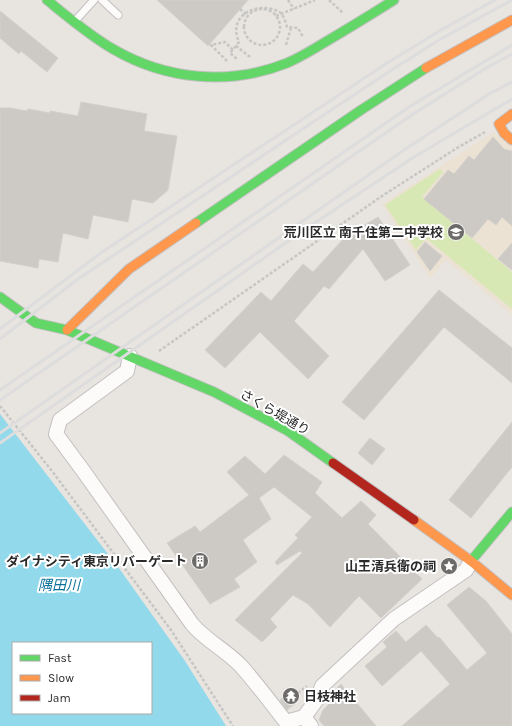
<svg xmlns="http://www.w3.org/2000/svg" width="512" height="726" font-family="Karla,'Noto Sans JP',sans-serif">
  <style>
    .education { fill: #ebe2d3 }
    .pitch { fill: #d8e8b5 }
    .water { fill: #92d9eb; fill-rule: evenodd }
    .building { fill: #cdcac6; stroke: #d3d0cb }
    .lines { fill: none; stroke-linecap: round; stroke-linejoin: round }
    .lane-casing { stroke: #c2c0c1; stroke-width: 9 }
    .street-casing { stroke: #c2c0c1; stroke-width: 16 }
    .fast-casing { stroke: #c2c0c1; stroke-width: 11 }
    .slow-casing { stroke: #c2c0c1; stroke-width: 11 }
    .jam-casing { stroke: #c2c0c1; stroke-width: 11 }
    .path { stroke: #c6c6c5; stroke-width: 2.5; stroke-dasharray: 3 2; stroke-linecap: butt }
    .lane { stroke: #fcfbfa; stroke-width: 7 }
    .street { stroke: #fcfbfa; stroke-width: 14 }
    .fast { stroke: #63d668; stroke-width: 9 }
    .slow { stroke: #ff974d; stroke-width: 9 }
    .jam { stroke: #b3261e; stroke-width: 9 }
    .rail { stroke: #ddddde; stroke-width: 3 }
    .labels { text-anchor: middle; dominant-baseline: central; stroke-width: 4; stroke-linejoin: round; paint-order: stroke }
    .poi-label { font-size: 13px; font-weight: bold; fill: #2a2a2a; stroke: #fff; text-anchor: end }
    .street-label { font-size: 13px; fill: #2a2a2a; stroke: #fff }
    .water-label { font-size: 14px; font-style: italic; fill: #0b729c; stroke: #fff }
  </style>
  <rect width="100%" height="100%" fill="#e8e4df"/>
  <path class="education" d="M 494,132 L 512,147 L 512,315 L 446,260 L 430,278 L 382,204 Z"/>
  <path class="pitch" d="M 440,169 L 443,172 L 422,197 L 512,272 L 512,309 L 426,238 L 416,250 L 385,205 Z"/>
  <path class="water" d="M 0,414 L 121,571 L 185,661 L 226,726 L 0,726 ZM 13,643 L 151,643 L 151,713 L 13,713 Z"/>
  <path class="building" d="M 157,0 L 248,0 L 208,46 Z
    M 0,11 L 58,58 L 47,72 L 21,51 L 19,54 L 0,38 Z
    M 81,102 L 147,114 L 144,131 L 177,136 L 168,190 L 153,203 L 132,199 L 128,222 L 93,215 L 88,239 L 63,233 L 58,262 L 39,259 L 38,268 L 0,261 L 0,108 L 10,108 L 27,111 L 28,109 L 50,113 L 50,111 L 78,116 Z
    M 493,137 L 504,149 L 512,151 L 512,226 L 502,217 L 496,225 L 488,219 L 472,238 L 424,199 L 448,170 L 454,174 L 469,156 L 474,160 Z
    M 378,217 L 410,265 L 385,281 L 363,249 L 329,289 L 324,286 L 294,321 L 329,356 L 308,379 L 260,332 L 225,368 L 205,350 L 261,292 L 271,301 L 303,264 L 313,272 L 346,236 L 347,236 Z
    M 425,242 L 442,256 L 430,271 L 417,252 Z
    M 512,243 L 512,270 L 498,259 Z
    M 439,290 L 512,348 L 512,383 L 444,327 L 364,420 L 342,402 Z
    M 512,422 L 512,467 L 471,518 L 449,500 Z
    M 370,438 L 385,449 L 372,465 L 358,453 Z
    M 284,455 L 322,482 L 315,493 L 342,518 L 361,501 L 376,515 L 368,524 L 422,579 L 381,618 L 359,596 L 330,627 L 308,604 L 293,595 L 270,619 L 277,627 L 262,642 L 235,620 L 302,553 L 300,551 L 277,565 L 275,562 L 298,538 L 295,535 L 312,517 L 274,487 L 259,498 L 271,519 L 243,540 L 257,562 L 234,579 L 240,587 L 210,604 L 167,543 L 195,526 L 200,532 L 249,495 L 227,472 L 245,456 L 265,474 Z
    M 469,587 L 486,601 L 512,634 L 512,726 L 402,726 L 450,684 L 421,651 L 382,686 L 365,666 L 387,647 L 383,642 L 396,631 L 406,642 L 426,625 L 438,638 L 439,637 L 467,670 L 487,653 L 447,605 Z
    M 341,684 L 376,726 L 324,726 L 319,720 L 323,710 L 333,700 L 329,696 Z
    M 289,692 L 297,702 L 287,710 L 280,700 Z"/>
  <g class="lines">
    <g class="lane-casing">
      <path id="lane" d="M 102,0 L 118,15
        M 75,21 L 94,0"/>
    </g>
    <g class="street-casing">
      <path id="street" d="M 130,356 L 127,371 L 60,420 L 56,434 L 84,472 L 192,624 C 206,641 226,650 241,666 C 257,684 271,703 286,722 L 304,717 L 311,726
        M 304,717 L 318,698 L 322,686 L 394,619 L 466,570 L 471,561"/>
    </g>
    <g class="fast-casing">
      <path id="fast" d="M 47,0 C 68,17 89,35 113,49 C 166,80 230,86 287,63 C 301,57 314,49 327,41 C 349,28 372,14 394,0
        M 196,223 L 361,110 L 426,68
        M 0,297 L 36,323 L 67,330 L 214,392 L 288,431 L 333,463
        M 471,561 L 512,512"/>
    </g>
    <g class="slow-casing">
      <path id="slow" d="M 426,68 L 512,20
        M 512,114 L 499,124 L 504,133 L 512,140
        M 67,330 L 129,269 L 196,223
        M 414,520 L 471,561 L 512,595"/>
    </g>
    <g class="jam-casing">
      <path id="jam" d="M 333,463 L 414,520"/>
    </g>
    <path class="path" d="M 288,0 L 294,9
      M 329,0 L 343,13
      M 240,9 L 248,16
      M244 27a18 18 0 1 1 36 0a18 18 0 1 1-36 0Z
      M 276,16 L 315,0
      M 286,45 L 291,28
      M 236,46 L 230,53 L 237,59
      M 250,57 L 236,46 L 239,42 C 226,13 262,0 281,13 C 284,17 286,23 287,27 L 298,28 L 303,37
      M 227,61 L 211,45 L 225,42 L 233,50
      M 159,351 L 382,196 L 457,148 L 485,132
      M 0,406 L 52,471 L 171,630 L 233,726
      M 294,696 L 307,686"/>
    <use href="#lane" class="lane"/>
    <use href="#street" class="street"/>
    <use href="#fast" class="fast"/>
    <use href="#slow" class="slow"/>
    <use href="#jam" class="jam"/>
    <path class="rail" d="M 0,329 L 102,252 L 387,63 L 441,30 L 495,0
      M 0,339 L 78,279 L 319,118 L 390,71 L 439,40 L 512,0
      M 0,390 L 409,107 L 512,45
      M 0,400 L 413,114 L 488,67 L 512,54
      M 0,433 L 407,148 L 489,94 L 512,82
      M 0,443 L 304,230 L 414,157 L 512,99"/>
  </g>
  <defs>
    <g id="school-disc" transform="scale(0.9)"><circle r="9.5" fill="#6c6b69" stroke="#fff"/><path d="M0-5L7-2L0 1L-7-2ZM-4 1L0 2.5L4 1V4Q0 6-4 4Z" fill="#fff"/></g>
    <g id="building-disc" transform="scale(0.9)"><circle r="9.5" fill="#6c6b69" stroke="#fff"/><path d="M-4-6H4V6H1V3H-1V6H-4ZM-2.5-4.3h1.7v1.8h-1.7ZM.8-4.3h1.7v1.8H.8ZM-2.5-1h1.7V.8h-1.7ZM.8-1h1.7V.8H.8Z" fill="#fff"/></g>
    <g id="sight-disc" transform="scale(0.9)"><circle r="9.5" fill="#6c6b69" stroke="#fff"/><path d="M0-6L1.8-2.2L6-1.7L2.9 1.2L3.7 5.4L0 3.3L-3.7 5.4L-2.9 1.2L-6-1.7L-1.8-2.2Z" fill="#fff"/></g>
    <g id="temple-disc" transform="scale(0.9)"><circle r="9.5" fill="#6c6b69" stroke="#fff"/><path d="M0-6L5-2H3V0L6.5 2.5H4V6H1.5V3h-3V6H-4V2.5H-6.5L-3 0V-2H-5Z" fill="#fff"/></g>
  </defs>
  <g fill-rule="evenodd">
    <use href="#school-disc" x="456" y="232"/>
    <use href="#building-disc" x="200" y="561"/>
    <use href="#sight-disc" x="449" y="566"/>
    <use href="#temple-disc" x="291" y="696"/>
  </g>
  <g class="labels">
    <g class="poi-label">
      <text x="443" y="232">荒川区立 南千住第二中学校</text>
      <text x="187" y="561">ダイナシティ東京リバーゲート</text>
      <text x="436" y="566">山王清兵衛の祠</text>
      <text x="304" y="696" text-anchor="start">日枝神社</text>
    </g>
    <g class="street-label">
      <text transform="translate(275 412) rotate(30)">さくら堤通り</text>
    </g>
    <g class="water-label">
      <text x="59" y="585">隅田川</text>
    </g>
  </g>
  <rect x="12" y="642" width="140" height="72" fill="#ffffff" stroke="#aaaaaa"/>
  <rect x="20" y="655" width="20" height="6" fill="#63d668" stroke="#aaaaaa"/>
  <text x="48" y="662" font-size="12" fill="#2a2a2a">Fast</text>
  <rect x="20" y="675" width="20" height="6" fill="#ff974d" stroke="#aaaaaa"/>
  <text x="48" y="682" font-size="12" fill="#2a2a2a">Slow</text>
  <rect x="20" y="695" width="20" height="6" fill="#b3261e" stroke="#aaaaaa"/>
  <text x="48" y="702" font-size="12" fill="#2a2a2a">Jam</text>
</svg>
